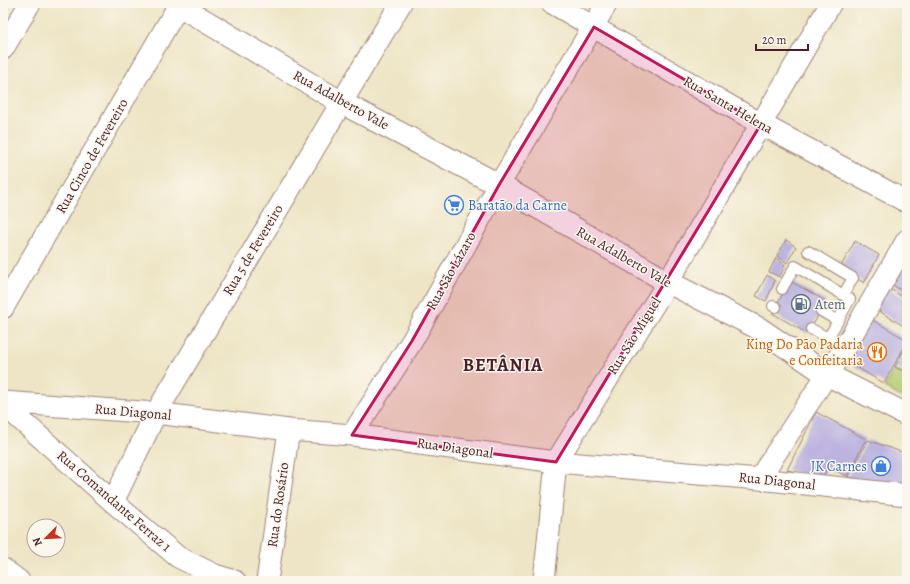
<svg xmlns="http://www.w3.org/2000/svg" width="910" height="584" font-family="Alegreya,serif">
  <style>
    .green { fill: #b2c96d; stroke: #7e744c }
    .building { fill: #bcb4df }
    .lines { fill: none; stroke-linecap: round; stroke-linejoin: round }
    .lane-casing { stroke: #9c8278; stroke-width: 12 }
    .street-casing { stroke: #9c8278; stroke-width: 23 }
    .secondary-casing { stroke: #9c8278; stroke-width: 24 }
    .lane { stroke: #fff; stroke-width: 10 }
    .street { stroke: #fff; stroke-width: 21 }
    .secondary { stroke: #fff; stroke-width: 22 }
    .marked { fill: #c2185b; fill-opacity: 0.2; stroke: #c2185b; stroke-width: 3; stroke-linejoin: round }
    .labels { text-anchor: middle; dominant-baseline: central; stroke-width: 3; stroke-linejoin: round; paint-order: stroke }
    .street-label { font-size: 14px; fill: #4a1f2b; stroke: #fbf7ec }
    .shop-label { font-size: 14px; fill: #366cbe; stroke: #fbf7ec; text-anchor: start }
    .service-label { font-size: 14px; fill: #4e5e75; stroke: #fbf7ec; text-anchor: start }
    .food-label { font-size: 14px; fill: #c56008; stroke: #fbf7ec; text-anchor: end }
    .district-label { font-size: 18px; font-weight: bold; letter-spacing: 1px; fill: #4a1f2b; stroke: #fbf7ec }
  </style>
  <rect width="100%" height="100%" fill="#fbf7ec"/>
  <filter id="ink" filterUnits="userSpaceOnUse"><feTurbulence type="fractalNoise" baseFrequency=".025" numOctaves="2"/><feDisplacementMap in="SourceGraphic" scale="8" xChannelSelector="R" yChannelSelector="G"/><feConvolveMatrix kernelMatrix="1 2 1 2 8 2 1 2 1" color-interpolation-filters="sRGB"/></filter>
  <filter id="wash" filterUnits="userSpaceOnUse"><feTurbulence type="fractalNoise" baseFrequency=".012" numOctaves="4" result="noise"/><feDisplacementMap in="SourceGraphic" scale="16" xChannelSelector="R" yChannelSelector="G"/><feGaussianBlur stdDeviation="0.9" result="paint"/><feColorMatrix in="noise" values="0 0 0 0 0 0 0 0 0 0 0 0 0 0 0 0 0 1.4 0 .05"/><feComposite in="paint" operator="in"/></filter>
  <g filter="url(#wash)">
    <rect width="100%" height="100%" fill="#ede5c5"/>
    <path class="green" d="M 894,369 L 907,377 L 907,389 L 902,398 L 884,387 Z"/>
    <g id="blocks">
      <path class="building" d="M 786,240 L 796,247 L 787,263 L 777,256 Z
        M 855,241 L 879,255 L 864,283 L 840,268 Z
        M 776,258 L 785,265 L 780,277 L 769,272 Z
        M 907,262 L 907,294 L 893,285 Z
        M 767,275 L 775,281 L 766,301 L 756,296 Z
        M 790,281 L 826,301 L 808,334 L 772,313 Z
        M 887,287 L 907,300 L 907,328 L 874,308 Z
        M 871,319 L 907,340 L 907,342 L 884,383 L 847,362 Z
        M 907,344 L 907,373 L 895,367 Z
        M 816,412 L 866,439 L 847,476 L 827,467 L 823,478 L 787,470 Z
        M 868,440 L 907,454 L 907,487 L 848,477 Z"/>
    </g>
  </g>
  <g filter="url(#ink)">
    <use href="#blocks" fill-opacity="0" stroke="#9c8278" stroke-width="1"/>
    <g class="lines">
      <g class="lane-casing">
        <path id="lane" d="M 808,251 L 853,278 L 843,295
          M 782,289 L 795,266 L 850,299 L 838,321
          M 773,306 L 776,307
          M 821,311 L 838,321 L 828,338
          M 811,329 L 834,341"/>
      </g>
      <g class="street-casing">
        <path id="street" d="M 552,3 L 761,124 L 907,202
          M 3,49 L 30,3
          M 3,308 L 180,3
          M 3,402 L 156,413 L 289,430 L 352,435 L 556,462 L 759,479 L 907,495
          M 3,404 L 113,502 L 178,557 L 215,575 L 235,581
          M 352,435 L 412,341 L 499,185 L 607,3
          M 759,479 L 845,347 L 907,240
          M 113,502 L 156,413 L 401,3
          M 3,569 L 19,581
          M 267,581 L 289,430
          M 544,581 L 556,462 L 668,282 L 761,124 L 831,3"/>
      </g>
      <g class="secondary-casing">
        <path id="secondary" d="M 175,3 L 342,103 L 499,185 L 668,282 L 760,329 L 826,374 L 907,415"/>
      </g>
      <use href="#lane" class="lane"/>
      <use href="#street" class="street"/>
      <use href="#secondary" class="secondary"/>
    </g>
  </g>
  <path class="marked" d="M 594,27 L 761,124 L 556,462 L 352,435 L 412,341 L 499,185 Z"/>
  <defs>
    <g id="supermarket-ring" transform="scale(1)"><circle r="9.5" fill="#fbf7ec" stroke="#3f7fe0" stroke-width="1.5"/><path d="M-6-5.5h2.5l.6 2H6L4.5 2H-2.5L-4.4-4H-6ZM-1.5 3.2a1.3 1.3 0 1 0 .1 0ZM3 3.2a1.3 1.3 0 1 0 .1 0Z" fill="#3f7fe0"/></g>
    <g id="fuel-ring" transform="scale(1)"><circle r="9.5" fill="#fbf7ec" stroke="#5c6f8a" stroke-width="1.5"/><path d="M-5.5-6h7V0h2V4h1.3V-2.5L3-4.5l.8-.8L6-3V5H2.5V1h-1V6h-7ZM-4.2-4.7v3.2H.2V-4.7Z" fill="#5c6f8a"/></g>
    <g id="restaurant-ring" transform="scale(1)"><circle r="9.5" fill="#fbf7ec" stroke="#e8710a" stroke-width="1.5"/><path d="M-5-6h1v4h1v-4h1v4h1v-4h1v5L-1.5 .5V6h-2V.5L-5-1ZM5-6V6H3V1.5H1.5Q1.5-4 5-6Z" fill="#e8710a"/></g>
    <g id="shop-ring" transform="scale(1)"><circle r="9.5" fill="#fbf7ec" stroke="#3f7fe0" stroke-width="1.5"/><path d="M-5-2.5h2.3a2.7 3.5 0 0 1 5.4 0H5L5.5 6h-11ZM-1.5-2.5h3a1.5 2.3 0 0 0-3 0Z" fill="#3f7fe0"/></g>
  </defs>
  <g fill-rule="evenodd">
    <use href="#supermarket-ring" x="454" y="205"/>
    <use href="#fuel-ring" x="801" y="304"/>
    <use href="#restaurant-ring" x="877" y="352"/>
    <use href="#shop-ring" x="881" y="466"/>
  </g>
  <g class="labels">
    <g class="street-label">
      <text transform="translate(341 100) rotate(29)">Rua Adalberto Vale</text>
      <text transform="translate(728 105) rotate(30)">Rua Santa Helena</text>
      <text transform="translate(92 156) rotate(-60)">Rua Cinco de Fevereiro</text>
      <text transform="translate(253 250) rotate(-59)">Rua 5 de Fevereiro</text>
      <text transform="translate(624 257) rotate(30)">Rua Adalberto Vale</text>
      <text transform="translate(451 271) rotate(-61)">Rua São Lázaro</text>
      <text transform="translate(634 336) rotate(-58)">Rua São Miguel</text>
      <text transform="translate(133 412) rotate(5)">Rua Diagonal</text>
      <text transform="translate(455 448) rotate(8)">Rua Diagonal</text>
      <text transform="translate(777 481) rotate(6)">Rua Diagonal</text>
      <text transform="translate(114 501) rotate(41)">Rua Comandante Ferraz 1</text>
      <text transform="translate(278 505) rotate(-82)">Rua do Rosário</text>
    </g>
    <g class="shop-label">
      <text x="468" y="205">Baratão da Carne</text>
      <text x="867" y="466" text-anchor="end">JK Carnes</text>
    </g>
    <g class="service-label">
      <text x="815" y="304">Atem</text>
    </g>
    <g class="food-label">
      <text x="863" y="344">King Do Pão Padaria<tspan x="863" dy="16">e Confeitaria</tspan></text>
    </g>
    <g class="district-label">
      <text x="503" y="365">BETÂNIA</text>
    </g>
  </g>
  <rect width="910" height="584" fill="none" stroke="#fbf7ec" stroke-width="16"/>
  <g transform="translate(46 538) rotate(246)"><circle r="19" fill="#fbf7ec" stroke="#b4a19f"/>
  <path d="M0-3L7 15L0 10L-7 15Z" fill="#c8321e"/>
  <text y="-6" font-size="11" font-weight="bold" text-anchor="middle" fill="#4a1f2b">N</text>
  </g>
  <path d="M756 44v6h52v-6" fill="none" stroke="#4a1f2b" stroke-width="2"/>
  <text x="762" y="44" font-size="12" fill="#4a1f2b" stroke="#fbf7ec" stroke-width="3" paint-order="stroke">20 m</text>
</svg>
